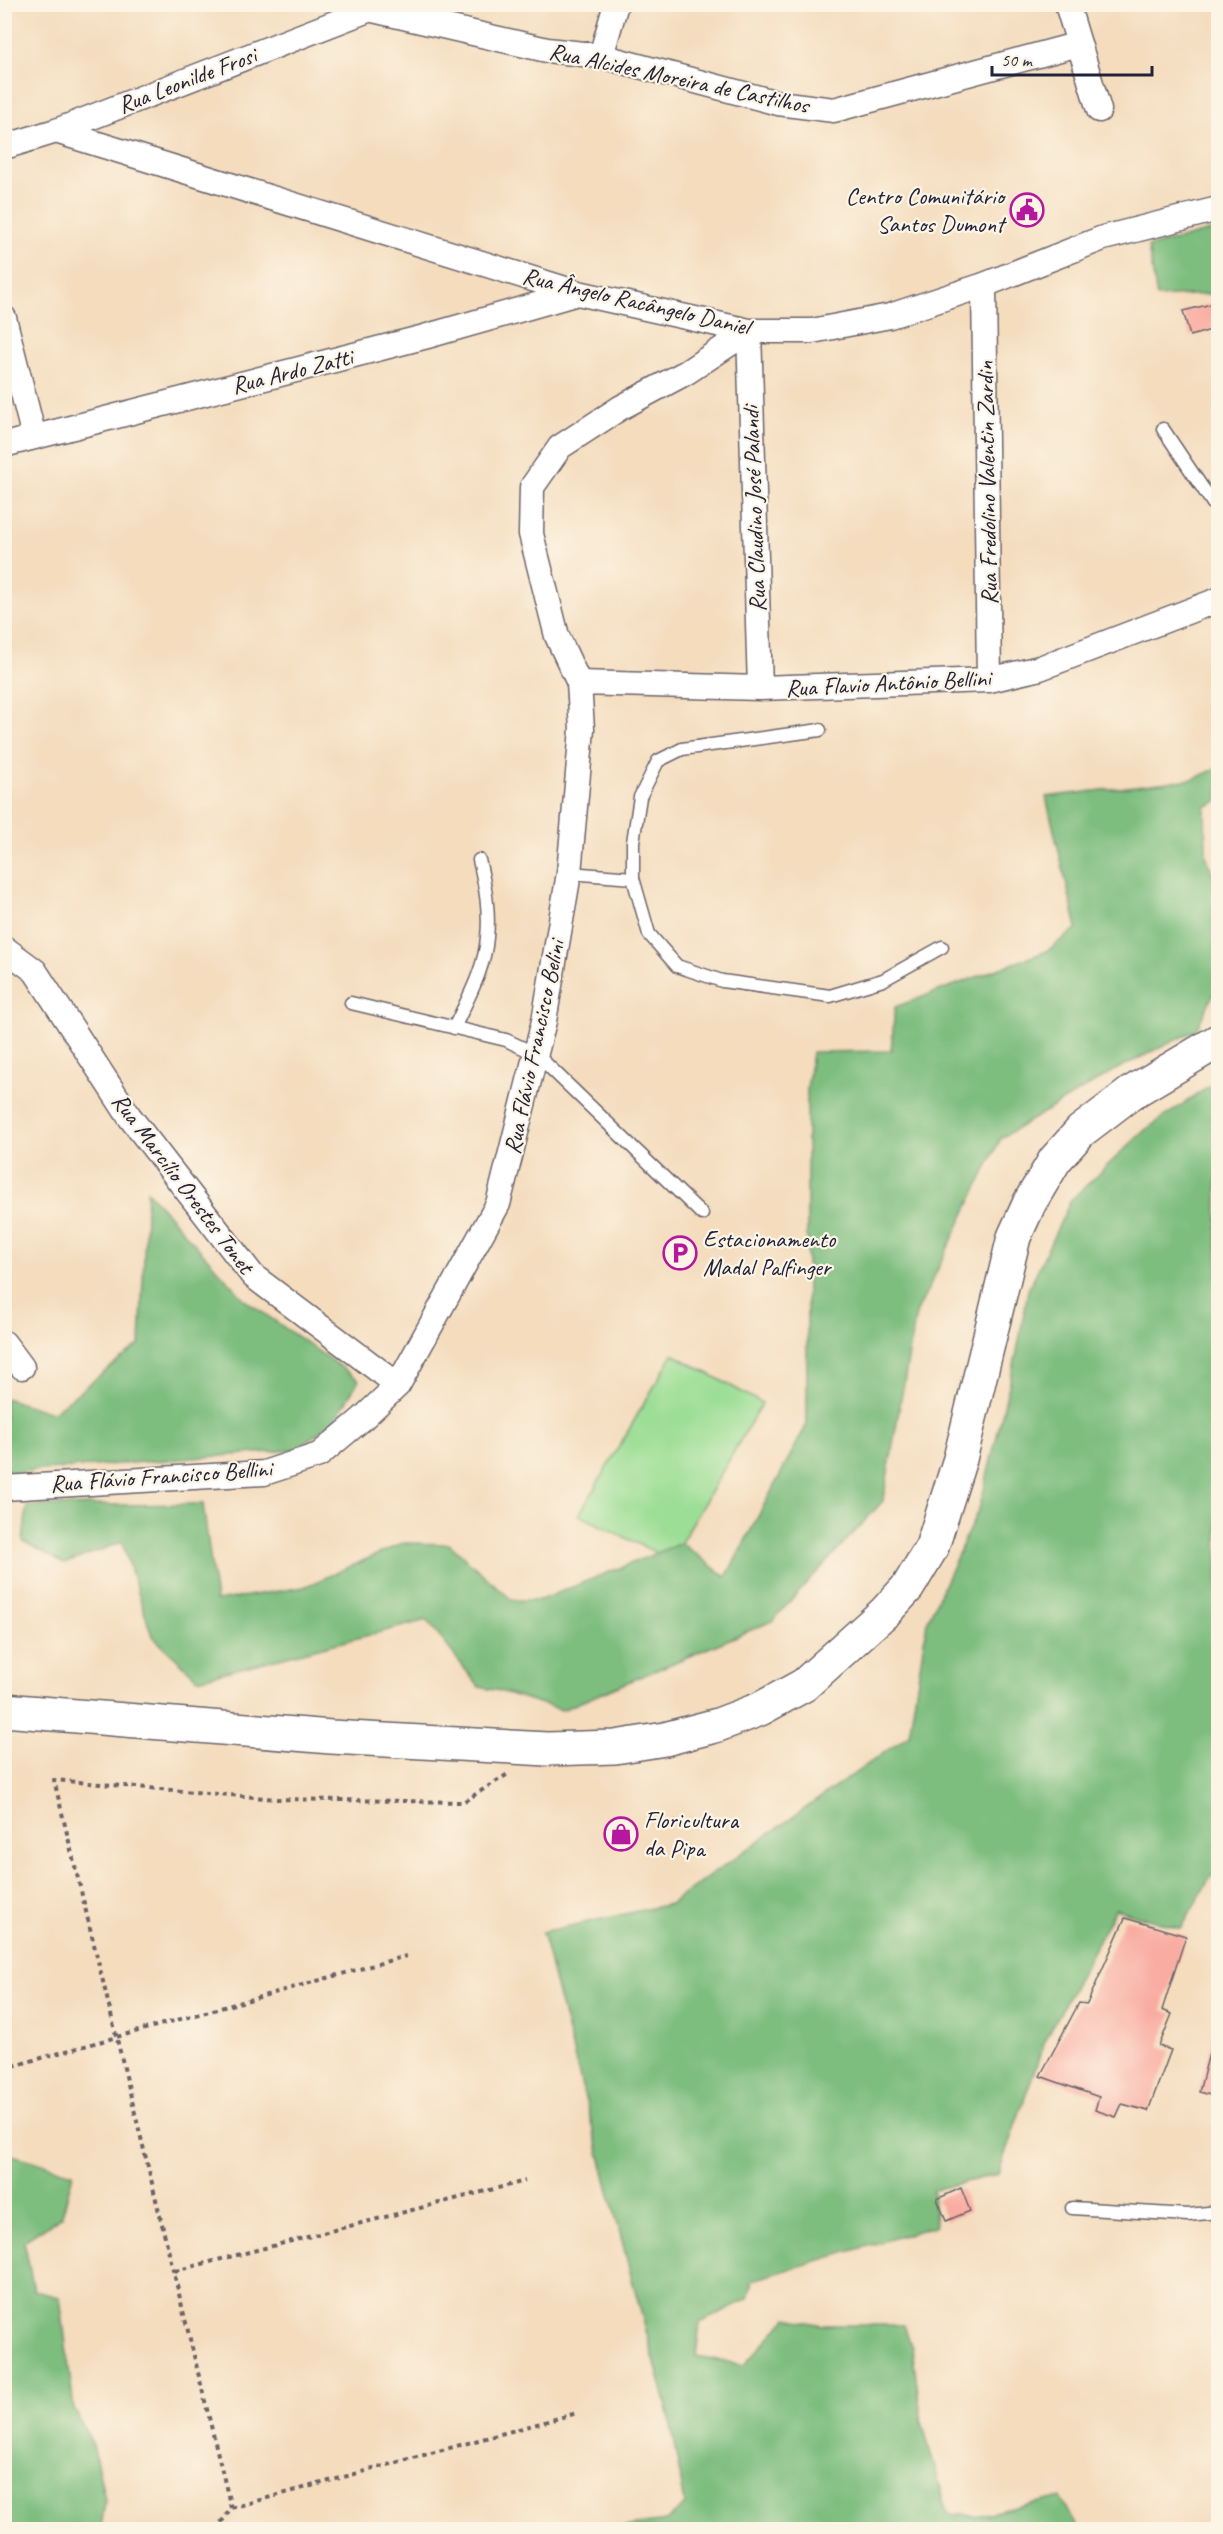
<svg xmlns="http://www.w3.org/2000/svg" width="1223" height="2534" font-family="Caveat,sans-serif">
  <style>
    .green { fill: #9cde95; stroke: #5f8068; stroke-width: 1.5 }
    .forest { fill: #7dbd7e; stroke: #50705c; stroke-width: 1.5 }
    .building { fill: #f9aca1 }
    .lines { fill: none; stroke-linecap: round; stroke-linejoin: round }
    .service-casing { stroke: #6c6368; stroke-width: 15 }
    .minor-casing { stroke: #6c6368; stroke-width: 27 }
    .primary-casing { stroke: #6c6368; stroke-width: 36 }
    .path { stroke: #6c6368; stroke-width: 4; stroke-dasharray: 4.5 4.5; stroke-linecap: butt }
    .service { stroke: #fff; stroke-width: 12 }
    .minor { stroke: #fff; stroke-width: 24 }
    .primary { stroke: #fff; stroke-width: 33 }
    .labels { text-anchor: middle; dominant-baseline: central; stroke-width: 4.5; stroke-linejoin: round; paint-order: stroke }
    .street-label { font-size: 24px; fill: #22223b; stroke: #fcf5e5 }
    .poi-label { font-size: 24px; fill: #22223b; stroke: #fcf5e5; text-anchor: start }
  </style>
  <rect width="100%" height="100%" fill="#fcf5e5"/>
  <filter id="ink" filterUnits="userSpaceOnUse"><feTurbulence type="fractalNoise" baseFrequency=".0167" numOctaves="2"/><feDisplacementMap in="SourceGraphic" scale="12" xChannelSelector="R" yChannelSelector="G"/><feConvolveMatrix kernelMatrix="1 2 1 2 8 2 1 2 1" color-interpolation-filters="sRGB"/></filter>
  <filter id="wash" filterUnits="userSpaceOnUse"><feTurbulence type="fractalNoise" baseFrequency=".008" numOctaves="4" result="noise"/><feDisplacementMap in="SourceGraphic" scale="24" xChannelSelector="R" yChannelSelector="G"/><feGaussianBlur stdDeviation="1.35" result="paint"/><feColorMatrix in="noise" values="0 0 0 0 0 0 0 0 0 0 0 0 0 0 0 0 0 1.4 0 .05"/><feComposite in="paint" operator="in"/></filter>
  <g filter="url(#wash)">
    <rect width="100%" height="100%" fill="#f4dcbd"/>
    <path class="green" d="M 673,1354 L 762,1403 L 671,1560 L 579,1515 Z"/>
    <path class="forest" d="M 1218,229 L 1218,300 L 1211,294 L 1157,297 L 1148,247 Z
      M 1218,768 L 1218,801 L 1205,807 L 1206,855 L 1218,889 L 1218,984 L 1196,1030 L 1117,1069 L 1001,1138 L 916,1314 L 883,1501 L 772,1621 L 562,1710 L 500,1691 L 479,1687 L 427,1620 L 198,1679 L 152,1636 L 122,1542 L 64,1564 L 23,1541 L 27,1506 L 203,1504 L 216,1601 L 304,1587 L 403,1543 L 449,1544 L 512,1600 L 540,1600 L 681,1543 L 726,1577 L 807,1424 L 807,1090 L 812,1052 L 891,1051 L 895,1007 L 1047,951 L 1077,928 L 1046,797 L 1193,779 Z
      M 1217,1081 L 1218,1877 L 1211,1876 L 1181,1929 L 1115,1909 L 1044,2043 L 998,2174 L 933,2190 L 935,2226 L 753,2280 L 748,2299 L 700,2323 L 696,2356 L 744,2365 L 787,2318 L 823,2325 L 904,2325 L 912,2348 L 922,2422 L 948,2514 L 976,2516 L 1061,2497 L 1078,2529 L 607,2529 L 666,2521 L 685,2504 L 669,2414 L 634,2287 L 542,1932 L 670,1904 L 909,1735 L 927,1622 L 980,1506 L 1017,1352 L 1028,1290 L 1071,1200 L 1145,1130 Z
      M 147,1191 L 245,1300 L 359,1380 L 335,1420 L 295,1450 L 5,1473 L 5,1398 L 52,1413 L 140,1344 Z
      M 12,2155 L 73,2173 L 62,2216 L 24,2241 L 34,2291 L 60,2297 L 74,2409 L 93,2445 L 105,2500 L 101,2529 L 5,2529 L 4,2157 Z"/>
    <g id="blocks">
      <path class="building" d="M 1215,303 L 1218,328 L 1190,336 L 1183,311 Z
        M 1125,1918 L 1186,1936 L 1162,2010 L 1172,2014 L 1159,2046 L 1171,2050 L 1148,2111 L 1122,2104 L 1116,2117 L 1095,2110 L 1099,2097 L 1040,2076 L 1079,2003 L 1087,2004 Z
        M 1213,2038 L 1218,2039 L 1218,2097 L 1199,2092 Z
        M 961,2188 L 970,2211 L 946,2221 L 937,2199 Z"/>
    </g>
  </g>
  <g filter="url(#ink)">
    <use href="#blocks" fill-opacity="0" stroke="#6c6368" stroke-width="1.5"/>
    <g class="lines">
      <g class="service-casing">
        <path id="service" d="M 1163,429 L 1218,511
          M 820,730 L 682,749 L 658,761 L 640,797 L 633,842 L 633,878 L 649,934 L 677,966 L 722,981 L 830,996 L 883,980 L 942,947
          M 569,873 L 633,878
          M 351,1003 L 506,1040 L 536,1054 L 702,1214
          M 454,1028 C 467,1000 485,969 487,937 C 490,911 485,885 479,860
          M 1072,2208 L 1188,2215 L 1218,2212"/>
      </g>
      <g class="minor-casing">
        <path id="minor" d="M 347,4 L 547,50 L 601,56 L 778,103 L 834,110 L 1079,44
          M 1067,4 L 1099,110
          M 601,56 L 616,4
          M 56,131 L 578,293 L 749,331 L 812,331 L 890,316 L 984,285 L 1103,238 L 1218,209
          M 4,147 L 56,131 L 368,10
          M 984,285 L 989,680
          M 4,318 L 34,437
          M 749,331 L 760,688
          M 4,445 L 424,337 L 578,293
          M 579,683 L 760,688 L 989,680 L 1040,668 L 1218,600
          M 4,948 L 35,971 L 129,1116 L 253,1276 L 398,1385
          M 4,1343 L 22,1367
          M 4,1488 L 264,1473 L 319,1455 L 362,1419 L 398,1385 L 498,1204 L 544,1021 L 569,873 L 582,729 L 579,683 L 557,636 L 531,534 L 532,487 L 560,447 L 620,408 L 687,372 L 749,331"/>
      </g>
      <g class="primary-casing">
        <path id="primary" d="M 4,1710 L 331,1737 L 547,1749 L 615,1747 L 665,1739 L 718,1725 L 760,1709 L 804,1685 L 885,1612 L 908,1587 L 932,1547 L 960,1459 L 1014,1237 L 1030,1202 L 1055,1160 L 1081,1131 L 1131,1093 L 1218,1041"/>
      </g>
      <path class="path" d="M 13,2066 L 406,1956
        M 175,2271 L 525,2181
        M 231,2508 L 54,1780 L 277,1799 L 463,1802 L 508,1774
        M 216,2530 L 231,2508 L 577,2413"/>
      <use href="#service" class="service"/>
      <use href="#minor" class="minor"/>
      <use href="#primary" class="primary"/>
    </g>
  </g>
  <defs>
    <g id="civic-ring" transform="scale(1.725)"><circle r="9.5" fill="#fcf5e5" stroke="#b5179e" stroke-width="1.5"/><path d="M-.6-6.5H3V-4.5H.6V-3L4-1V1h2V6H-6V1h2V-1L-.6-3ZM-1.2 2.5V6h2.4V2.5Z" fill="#b5179e"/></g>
    <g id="parking-ring" transform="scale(1.725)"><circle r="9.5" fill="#fcf5e5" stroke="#b5179e" stroke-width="1.5"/><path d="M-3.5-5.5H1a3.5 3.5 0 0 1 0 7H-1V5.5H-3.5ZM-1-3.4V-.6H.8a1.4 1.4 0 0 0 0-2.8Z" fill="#b5179e"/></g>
    <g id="shop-ring" transform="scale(1.725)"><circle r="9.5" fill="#fcf5e5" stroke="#b5179e" stroke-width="1.5"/><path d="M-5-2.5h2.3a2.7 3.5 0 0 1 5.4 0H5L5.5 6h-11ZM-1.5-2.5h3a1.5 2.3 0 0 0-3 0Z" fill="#b5179e"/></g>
  </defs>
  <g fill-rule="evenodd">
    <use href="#civic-ring" x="1027" y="210"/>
    <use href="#parking-ring" x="680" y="1253"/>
    <use href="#shop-ring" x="621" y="1834"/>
  </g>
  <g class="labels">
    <g class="street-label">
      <text transform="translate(679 78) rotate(12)">Rua Alcides Moreira de Castilhos</text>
      <text transform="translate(187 80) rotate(-21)">Rua Leonilde Frosi</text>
      <text transform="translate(636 301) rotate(13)">Rua Ângelo Racângelo Daniel</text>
      <text transform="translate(292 371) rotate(-14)">Rua Ardo Zatti</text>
      <text transform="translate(987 483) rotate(-91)">Rua Fredolino Valentin Zardin</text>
      <text transform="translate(754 509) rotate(-92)">Rua Claudino José Palandi</text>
      <text transform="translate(888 683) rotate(-3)">Rua Flavio Antônio Bellini</text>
      <text transform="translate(534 1047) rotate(-78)">Rua Flávio Francisco Belini</text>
      <text transform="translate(183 1183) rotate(53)">Rua Marcílio Orestes Tonet</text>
      <text transform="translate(161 1476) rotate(-4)">Rua Flávio Francisco Bellini</text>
    </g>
    <g class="poi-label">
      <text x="1004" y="196" text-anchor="end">Centro Comunitário<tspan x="1004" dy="28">Santos Dumont</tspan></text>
      <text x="703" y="1239">Estacionamento<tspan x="703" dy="28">Madal Palfinger</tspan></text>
      <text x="644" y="1820">Floricultura<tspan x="644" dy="28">da Pipa</tspan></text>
    </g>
  </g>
  <rect width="1223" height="2534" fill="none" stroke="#fcf5e5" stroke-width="24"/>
  <path d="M992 66v9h160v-9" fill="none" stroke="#22223b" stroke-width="3"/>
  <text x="1001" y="66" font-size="18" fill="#22223b" stroke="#fcf5e5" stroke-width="4.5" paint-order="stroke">50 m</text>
</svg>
